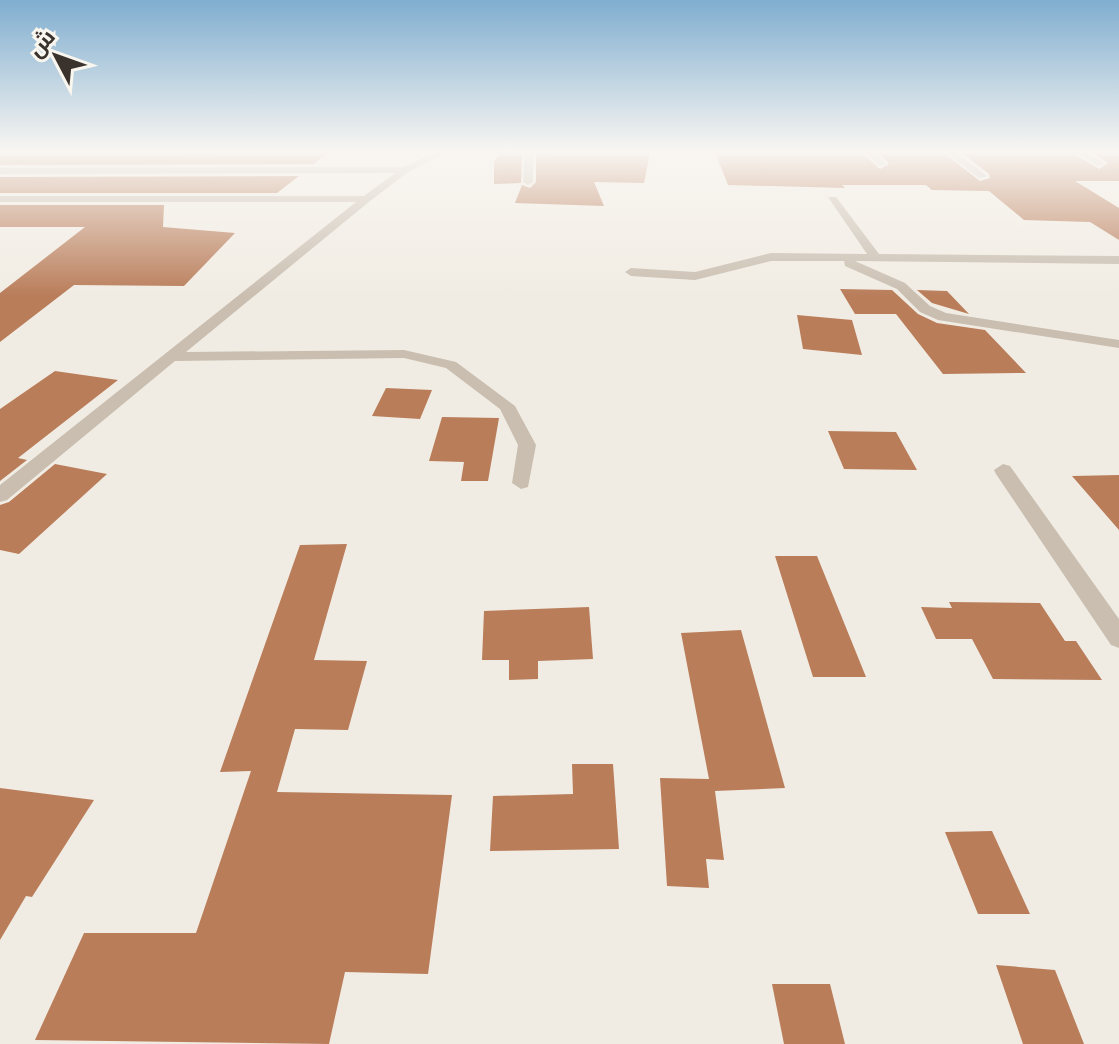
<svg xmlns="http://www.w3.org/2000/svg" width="1119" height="1044" font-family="'Roboto Condensed',Cairo,sans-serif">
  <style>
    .building { fill: #b97d5a }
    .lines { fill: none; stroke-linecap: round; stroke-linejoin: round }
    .street { fill: #c9beb0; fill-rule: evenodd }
  </style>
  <rect width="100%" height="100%" fill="#f1ece3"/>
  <path class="building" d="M 0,150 L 174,150 L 170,154 L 331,150 L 314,164 L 0,165 Z
    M 567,150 L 650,153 L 644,183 L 594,182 L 604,206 L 515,203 L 522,185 L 530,188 L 536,182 L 536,153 L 566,154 Z
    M 714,150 L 860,151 L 880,169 L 889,164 L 877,151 L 940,150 L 980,181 L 990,178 L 989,174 L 958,150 L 1068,150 L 1099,169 L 1108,163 L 1088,150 L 1119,150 L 1119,181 L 1075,181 L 1119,208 L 1119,240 L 1090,222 L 1024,220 L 989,191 L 932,190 L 926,185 L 842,185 L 845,188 L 728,185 Z
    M 502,151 L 522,152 L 521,183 L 494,184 L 494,161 Z
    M 299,176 L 277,193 L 0,193 L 0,177 Z
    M 0,205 L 164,205 L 163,227 L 235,233 L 184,286 L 74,285 L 0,342 L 0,293 L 85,227 L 0,227 Z
    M 840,289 L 892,290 L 918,314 L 937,323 L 985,330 L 1026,373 L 943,374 L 896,314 L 855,314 Z
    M 917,290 L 947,291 L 969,314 L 932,303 Z
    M 797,315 L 852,320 L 862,355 L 803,349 Z
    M 55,371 L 118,380 L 18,458 L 27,460 L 0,481 L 0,409 Z
    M 386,388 L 432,390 L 420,419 L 372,416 Z
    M 442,417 L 499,418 L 488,481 L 461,481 L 464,462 L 429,461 Z
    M 828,431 L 896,432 L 917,470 L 844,469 Z
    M 55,464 L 107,474 L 19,554 L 0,550 L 0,505 L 9,502 Z
    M 1119,475 L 1119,530 L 1072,476 Z
    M 347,544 L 314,660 L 367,661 L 348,730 L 295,729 L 277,792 L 452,795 L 428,974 L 345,972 L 329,1044 L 35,1040 L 84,933 L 196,933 L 251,771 L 220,772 L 300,545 Z
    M 775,556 L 817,556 L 866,677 L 813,677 Z
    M 949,602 L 1040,603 L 1065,641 L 1076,641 L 1102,680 L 993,679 L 972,639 L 936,639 L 921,607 L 952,608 Z
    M 589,607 L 593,659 L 538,661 L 538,679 L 509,680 L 509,660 L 482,660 L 484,611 Z
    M 741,630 L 785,788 L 715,791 L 724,860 L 706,859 L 709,888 L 667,886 L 660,778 L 709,779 L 681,633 Z
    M 572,764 L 613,764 L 619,849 L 490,851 L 493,796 L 573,794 Z
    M 0,788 L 94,800 L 32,897 L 26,896 L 0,940 Z
    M 992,831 L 1030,914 L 978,914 L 945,832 Z
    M 996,965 L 1055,970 L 1084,1044 L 1023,1044 Z
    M 772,984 L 830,984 L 845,1044 L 784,1044 Z"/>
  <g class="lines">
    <path class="street" d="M 440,150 L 452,150 L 408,172 L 370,201 L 186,352 L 404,350 L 456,362 L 515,406 L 536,445 L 528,487 L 521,489 L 512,483 L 518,445 L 500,409 L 446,368 L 404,358 L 175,361 L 7,500 L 0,502 L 0,485 L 356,202 L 0,202 L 0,196 L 364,196 L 395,173 L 0,174 L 0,168 L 404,167 Z
      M 525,150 L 533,150 L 533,182 L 528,185 L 523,182 Z
      M 863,150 L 872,150 L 886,164 L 879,166 Z
      M 943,150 L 953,150 L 987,176 L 979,178 Z
      M 1071,150 L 1082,150 L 1105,164 L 1098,166 Z
      M 828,197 L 836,197 L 879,254 L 1119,256 L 1119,264 L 855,261 L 905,283 L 930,306 L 946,313 L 1119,340 L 1119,348 L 938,320 L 920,312 L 897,289 L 845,266 L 844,261 L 771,261 L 695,280 L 631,276 L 625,272 L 631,268 L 695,272 L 771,253 L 867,254 Z
      M 1003,464 L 1010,466 L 1119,619 L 1119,648 L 1111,645 L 996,474 L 994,470 Z"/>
  </g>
  <linearGradient id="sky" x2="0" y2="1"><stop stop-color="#80aed0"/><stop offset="0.51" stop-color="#f9f6f2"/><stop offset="1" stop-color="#f9f6f2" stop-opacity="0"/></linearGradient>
  <rect width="1119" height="296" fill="url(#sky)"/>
  <g transform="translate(56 56) rotate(311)" stroke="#f9f6ef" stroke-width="6" paint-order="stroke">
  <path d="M0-6L14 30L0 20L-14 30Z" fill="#39322d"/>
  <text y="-12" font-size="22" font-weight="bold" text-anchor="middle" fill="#39322d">ش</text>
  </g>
</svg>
